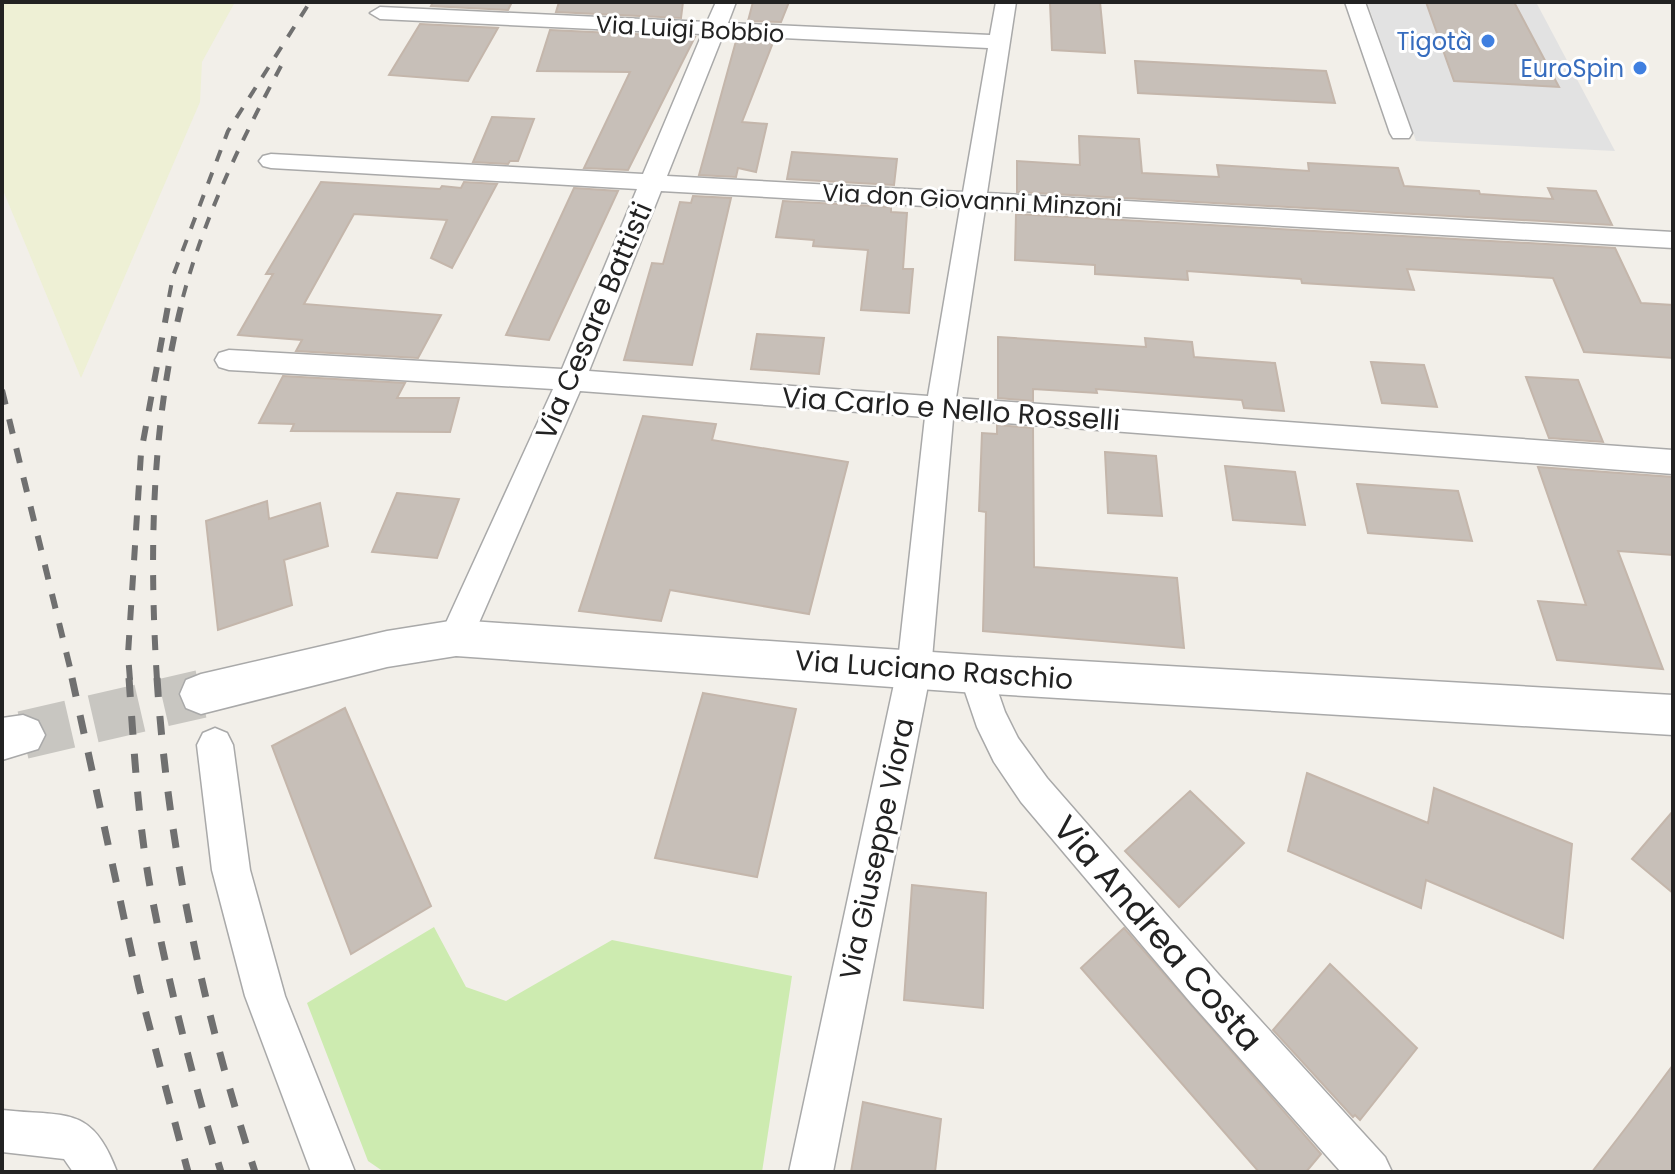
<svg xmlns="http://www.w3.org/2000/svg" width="1675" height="1174" font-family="Poppins,sans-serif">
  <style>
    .farmland { fill: #eef0d5 }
    .grass { fill: #cdebb0 }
    .parking { fill: #e2e2e2 }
    .building { fill: #c7bfb8; stroke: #c4b6ab; stroke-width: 2 }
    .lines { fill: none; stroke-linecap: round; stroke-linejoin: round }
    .tertiary-tunnel { stroke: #c8c6c1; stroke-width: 48; stroke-dasharray: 48 24; stroke-linecap: butt }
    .minor-casing { stroke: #a9a9a9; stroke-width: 3 }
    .tertiary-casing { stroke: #a9a9a9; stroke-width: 3 }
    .minor { fill: #fff; fill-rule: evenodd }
    .tertiary { fill: #fff; fill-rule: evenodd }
    .rail-far2 { stroke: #707070; stroke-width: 4; stroke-dasharray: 12 12; stroke-linecap: butt }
    .rail-far1 { stroke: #707070; stroke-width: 6; stroke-dasharray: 15 15; stroke-linecap: butt }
    .rail { stroke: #707070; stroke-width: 7; stroke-dasharray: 19 19; stroke-linecap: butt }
    .shop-dot { fill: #3f7fe0; stroke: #fff; stroke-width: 3 }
    .labels { text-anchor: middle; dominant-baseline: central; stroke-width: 6; stroke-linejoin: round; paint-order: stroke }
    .far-street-label { font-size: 24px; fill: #222; stroke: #fff }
    .far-shop-label { font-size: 24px; fill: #366cbe; stroke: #fff; text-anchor: end }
    .street-label { font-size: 28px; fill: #222; stroke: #fff }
    .near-street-label { font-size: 34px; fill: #222; stroke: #fff }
  </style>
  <rect width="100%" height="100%" fill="#f2efe9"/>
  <path class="farmland" d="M 2,2 L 235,2 L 202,62 L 200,102 L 81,378 L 2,188 Z"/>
  <path class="grass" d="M 434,927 L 466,987 L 506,1001 L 612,940 L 792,976 L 762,1172 L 384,1172 L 368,1161 L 307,1003 Z"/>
  <path class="parking" d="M 1367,2 L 1536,2 L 1615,151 L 1416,141 Z"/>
  <path class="building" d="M 433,2 L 512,2 L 508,10 L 431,6 Z
    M 559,2 L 683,2 L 681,18 L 556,12 Z
    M 753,2 L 789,2 L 781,22 L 748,21 Z
    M 1050,2 L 1100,2 L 1105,53 L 1052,50 Z
    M 1426,2 L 1514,2 L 1559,87 L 1454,81 Z
    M 420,24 L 498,28 L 468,81 L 389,75 Z
    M 550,30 L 695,37 L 628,170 L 584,168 L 630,72 L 537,71 Z
    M 743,39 L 774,40 L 742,122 L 767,124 L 756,172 L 738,168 L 736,177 L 699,175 L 736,41 Z
    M 1135,61 L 1326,71 L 1335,103 L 1138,93 Z
    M 492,117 L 534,119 L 518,161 L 510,161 L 508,164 L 473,162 Z
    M 1079,136 L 1139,139 L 1142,173 L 1219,177 L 1217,165 L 1309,171 L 1308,163 L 1398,168 L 1404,186 L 1479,191 L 1480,194 L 1553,199 L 1548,188 L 1596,191 L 1612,225 L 1017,192 L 1017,161 L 1080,165 Z
    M 792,152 L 897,159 L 894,185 L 787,179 Z
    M 321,182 L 440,189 L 442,186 L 461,188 L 464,182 L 497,184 L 452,268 L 431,258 L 447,220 L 354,214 L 304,304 L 441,315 L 418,358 L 296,351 L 302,340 L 238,335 L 273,274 L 266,274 Z
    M 574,188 L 618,191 L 549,340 L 506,335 Z
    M 693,196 L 731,198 L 692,365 L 624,360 L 652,263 L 663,264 L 680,202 L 691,203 Z
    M 783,201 L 891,207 L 891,212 L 907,213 L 903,269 L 913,269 L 909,313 L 861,310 L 868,250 L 813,246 L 814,240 L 776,237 Z
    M 1016,214 L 1615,248 L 1641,303 L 1673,305 L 1673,358 L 1584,352 L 1553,278 L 1407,269 L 1414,290 L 1302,283 L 1301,279 L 1187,271 L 1188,280 L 1095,274 L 1095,265 L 1015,260 Z
    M 757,334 L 824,338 L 819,374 L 751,369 Z
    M 998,337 L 1146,347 L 1145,338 L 1192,342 L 1194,357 L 1275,363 L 1284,411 L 1244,408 L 1242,400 L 1096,389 L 1097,393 L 1033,389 L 1033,401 L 998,398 Z
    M 1371,362 L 1424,365 L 1437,407 L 1382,403 Z
    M 283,376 L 405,383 L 397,398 L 459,398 L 450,432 L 291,431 L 294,424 L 259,423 Z
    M 1526,377 L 1578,380 L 1603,442 L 1549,438 Z
    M 643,416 L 716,424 L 712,440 L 848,462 L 809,614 L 670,590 L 661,621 L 579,611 Z
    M 997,425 L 1033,428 L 1034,567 L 1177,578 L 1184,648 L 983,631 L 986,512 L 979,511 L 982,433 L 997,434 Z
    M 1105,452 L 1156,456 L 1162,516 L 1108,513 Z
    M 1225,466 L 1295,472 L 1305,525 L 1233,520 Z
    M 1538,467 L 1673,477 L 1673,555 L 1618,551 L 1663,669 L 1557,660 L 1538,601 L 1586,605 Z
    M 1357,484 L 1458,491 L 1472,541 L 1368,533 Z
    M 397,493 L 459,499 L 437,558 L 372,552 Z
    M 267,501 L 269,519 L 320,503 L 328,546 L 284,560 L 292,605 L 218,630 L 206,521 Z
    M 703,693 L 796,709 L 757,877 L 655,858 Z
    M 345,708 L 431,906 L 351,954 L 272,746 Z
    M 1307,773 L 1428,823 L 1434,788 L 1572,844 L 1563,938 L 1426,880 L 1421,908 L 1288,851 Z
    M 1190,791 L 1244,843 L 1179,907 L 1125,851 Z
    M 1673,811 L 1673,893 L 1632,859 Z
    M 912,885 L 986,893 L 983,1008 L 904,1000 Z
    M 1124,928 L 1321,1154 L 1306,1172 L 1259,1172 L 1081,968 Z
    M 1330,964 L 1417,1048 L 1360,1120 L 1355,1115 L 1353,1117 L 1273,1030 Z
    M 1673,1065 L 1673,1172 L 1592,1172 L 1635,1116 Z
    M 863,1102 L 941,1119 L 935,1172 L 851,1172 Z"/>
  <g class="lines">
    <path class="tertiary-tunnel" d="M 23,735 L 201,694"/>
    <g class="minor-casing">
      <path id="minor" d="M 716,2 L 736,2 L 728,23 L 990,35 L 996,2 L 1016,2 L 987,193 L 1673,232 L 1673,248 L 985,209 L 956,398 L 1673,450 L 1673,474 L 953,419 L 931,670 L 833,1172 L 789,1172 L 897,670 L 925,417 L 580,391 L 468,648 L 456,653 L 444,648 L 439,638 L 553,389 L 229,370 L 219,367 L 215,360 L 219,353 L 229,350 L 562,369 L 637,189 L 271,168 L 263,166 L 259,161 L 263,156 L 271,154 L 643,174 L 702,34 L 380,19 L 370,13 L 380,7 L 707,22 ZM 723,35 L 988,48 L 963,192 L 667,176 ZM 661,191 L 960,208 L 928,396 L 589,371 Z
        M 1345,2 L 1365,2 L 1412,133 L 1409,138 L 1393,138 L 1390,133 Z
        M 976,659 L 988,663 L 1005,712 L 1018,738 L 1047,778 L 1219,975 L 1385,1157 L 1392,1172 L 1341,1172 L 1191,1003 L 1021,802 L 994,762 L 977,727 L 959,674 L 964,663 Z
        M 215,728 L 227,733 L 233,745 L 250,870 L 285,996 L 355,1172 L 311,1172 L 245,996 L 212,870 L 197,745 L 203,733 Z
        M 2,1110 C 65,1117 92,1104 117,1172 L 73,1172 L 64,1159 L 2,1152 Z"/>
    </g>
    <g class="tertiary-casing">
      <path id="tertiary" d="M 456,620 L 976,655 L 1673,695 L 1673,735 L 976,693 L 456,656 L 387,667 L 201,714 L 186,708 L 180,694 L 186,680 L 201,674 L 387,631 Z
        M 23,715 L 38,721 L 45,735 L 38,749 L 2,760 L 2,718 Z"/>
    </g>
    <use href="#minor" class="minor"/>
    <use href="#tertiary" class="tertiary"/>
    <path class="rail-far2" d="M 169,297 L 173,276 L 228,131 L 310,2
      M 183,297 C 205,215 241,141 281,66"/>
    <path class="rail-far1" d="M 2,390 L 73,680
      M 130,680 L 128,654 L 141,453 L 170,295
      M 157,680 C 149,553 151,420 184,295"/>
    <path class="rail" d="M 72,678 L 139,987 L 188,1172
      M 129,678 C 134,750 138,822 151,892 C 169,986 193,1080 221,1172
      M 157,678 C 168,848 203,1011 255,1172"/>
  </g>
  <g class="shop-dot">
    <circle cx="1488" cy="41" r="8"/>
    <circle cx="1640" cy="68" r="8"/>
  </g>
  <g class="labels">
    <g class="far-street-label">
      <text transform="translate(690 29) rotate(3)">Via Luigi Bobbio</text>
      <text transform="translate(972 200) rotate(3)">Via don Giovanni Minzoni</text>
    </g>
    <g class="far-shop-label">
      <text x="1472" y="41">Tigotà</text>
      <text x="1624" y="68">EuroSpin</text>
    </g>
    <g class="street-label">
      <text transform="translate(594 321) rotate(-67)">Via Cesare Battisti</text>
      <text transform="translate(951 409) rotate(4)">Via Carlo e Nello Rosselli</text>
      <text transform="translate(934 670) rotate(4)">Via Luciano Raschio</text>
      <text transform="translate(877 849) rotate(-78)">Via Giuseppe Viora</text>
    </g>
    <g class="near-street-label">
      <text transform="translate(1158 933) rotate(49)">Via Andrea Costa</text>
    </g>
  </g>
  <rect width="1675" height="1174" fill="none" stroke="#222222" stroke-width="8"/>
</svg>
